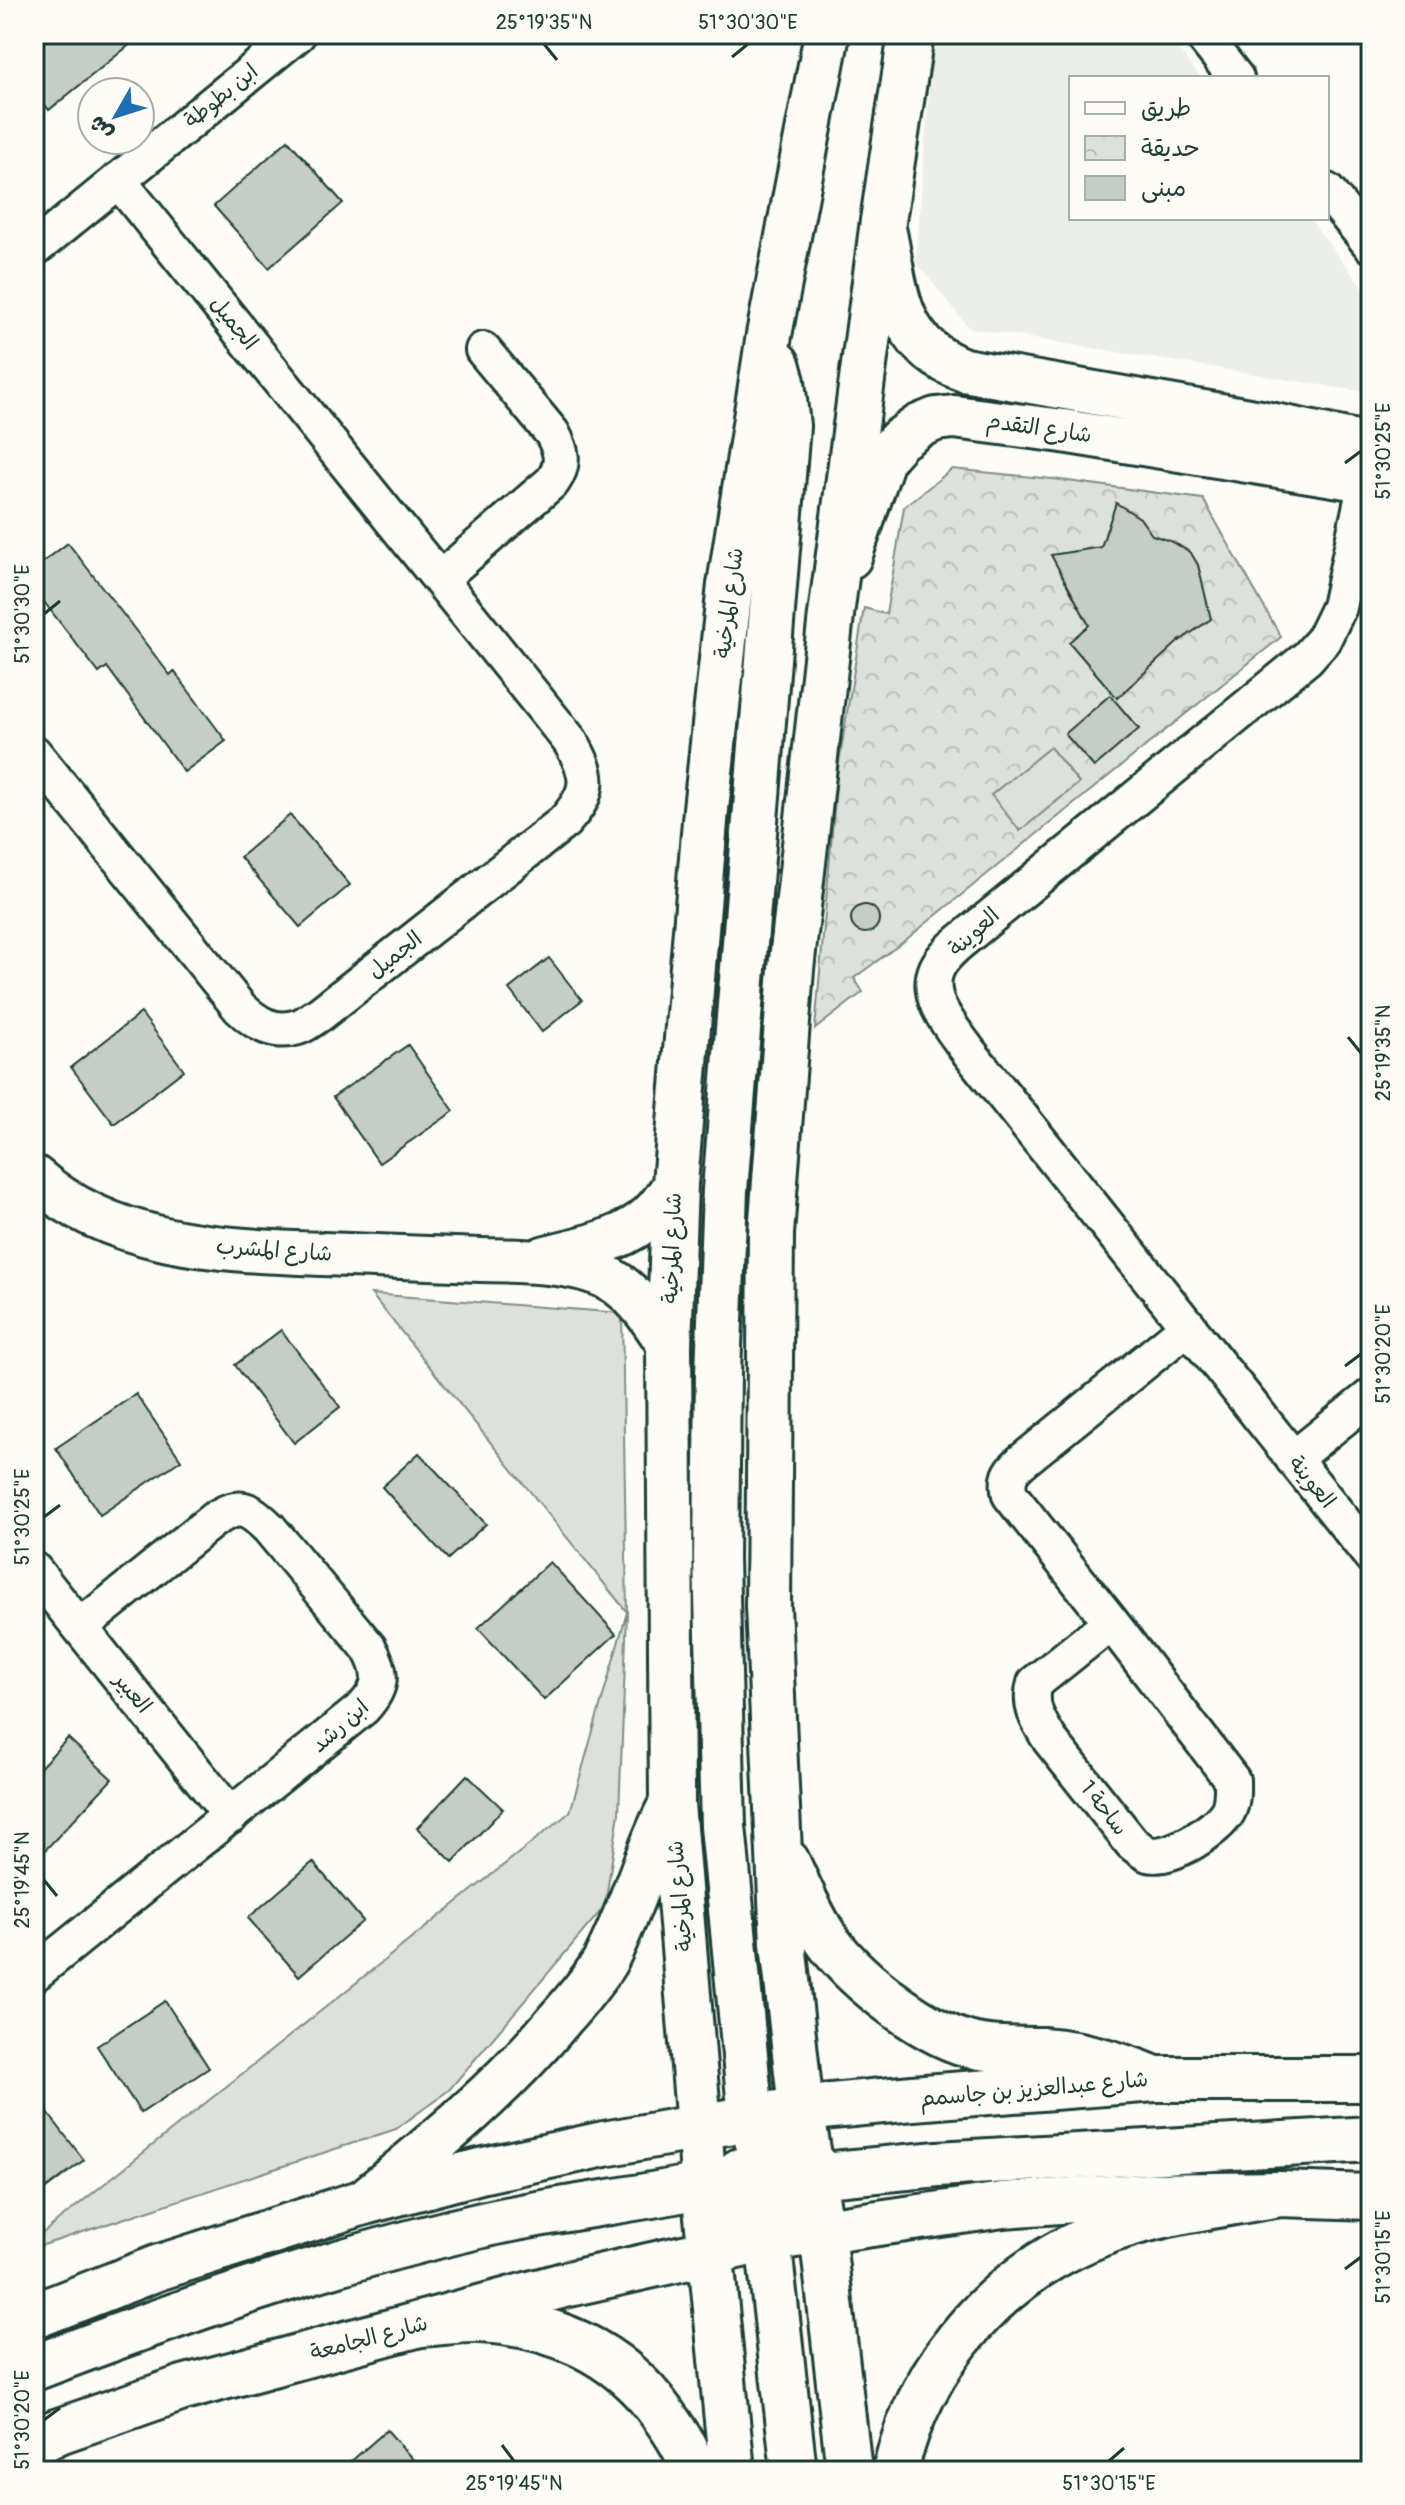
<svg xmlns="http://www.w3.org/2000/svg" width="1405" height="2505" font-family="Pangolin,'Playpen Sans Arabic',sans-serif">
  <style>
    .built { fill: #eceee9 }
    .park { fill: url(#park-crowns); stroke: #7e8e88; stroke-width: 2 }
    .garden { fill: #dde0db; stroke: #7e8e88; stroke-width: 2 }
    .building { fill: #c6cdc7; stroke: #1f3d34; stroke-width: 2 }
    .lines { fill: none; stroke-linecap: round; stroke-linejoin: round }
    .minor-casing { stroke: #1f3d34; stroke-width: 40 }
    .tertiary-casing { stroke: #1f3d34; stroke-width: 48 }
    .primary-casing { stroke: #1f3d34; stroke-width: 50 }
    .trunk-casing { stroke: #1f3d34; stroke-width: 50 }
    .minor { stroke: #fdfcf7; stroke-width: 34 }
    .tertiary { stroke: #fdfcf7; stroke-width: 42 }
    .primary { stroke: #fdfcf7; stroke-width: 44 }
    .trunk { stroke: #fdfcf7; stroke-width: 44 }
    .ticks { fill: none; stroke: #1f3d34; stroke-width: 3 }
    .labels { text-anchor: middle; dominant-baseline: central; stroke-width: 6; stroke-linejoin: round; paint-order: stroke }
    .street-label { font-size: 22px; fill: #1f3d34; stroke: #fdfcf7 }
    .neatline { fill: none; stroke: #1f3d34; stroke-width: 3 }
    .ticks-label { font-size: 20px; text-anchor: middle; fill: #1f3d34 }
  </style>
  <defs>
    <pattern id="park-crowns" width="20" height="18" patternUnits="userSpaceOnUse" patternTransform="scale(2)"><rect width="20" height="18" fill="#dde0db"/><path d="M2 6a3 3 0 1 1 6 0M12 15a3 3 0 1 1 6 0" fill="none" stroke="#bdc1bd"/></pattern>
  </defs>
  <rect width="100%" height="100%" fill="#fdfcf7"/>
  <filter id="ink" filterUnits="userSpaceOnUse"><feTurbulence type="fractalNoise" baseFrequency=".0125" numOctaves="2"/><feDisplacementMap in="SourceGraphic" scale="16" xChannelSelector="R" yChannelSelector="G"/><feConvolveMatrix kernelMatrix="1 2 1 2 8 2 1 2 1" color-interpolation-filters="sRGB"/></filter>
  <g filter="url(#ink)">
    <path class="built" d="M 938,34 L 1166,34 L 1201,78 L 1071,78 L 1071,218 L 1309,218 L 1371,298 L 1371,387 L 1364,392 L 969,328 L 916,262 L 933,39 Z"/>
    <path class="park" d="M 952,469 L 1053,479 L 1203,499 L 1281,637 L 903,942 L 854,978 L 863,992 L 815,1029 L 837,775 L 864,608 L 886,614 L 904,507 Z"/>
    <path class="garden" d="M 1050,747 L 1079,783 L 1020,831 L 991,795 Z
      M 371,1294 L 622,1313 L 627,1613 L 619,1813 L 605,1906 L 449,2090 L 396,2129 L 34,2248 L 34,2240 L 570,1812 L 627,1612 Z"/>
    <path class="building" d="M 34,34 L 143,34 L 49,110 L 34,92 Z
      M 288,140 L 343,203 L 269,268 L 214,206 Z
      M 1116,503 L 1140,518 L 1152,535 L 1173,542 L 1191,553 L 1198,565 L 1211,619 L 1178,642 L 1117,698 L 1069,642 L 1089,625 L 1051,555 L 1101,547 Z
      M 68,543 L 170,675 L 174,671 L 226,741 L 184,772 L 107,667 L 99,673 L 34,589 L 34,569 Z
      M 1110,695 L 1139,729 L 1094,767 L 1065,734 Z
      M 290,815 L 350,885 L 300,927 L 240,857 Z
      M851 919a14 14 0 1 1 28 0a14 14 0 1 1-28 0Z
      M 549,958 L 582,1000 L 542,1032 L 509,989 Z
      M 141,1013 L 184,1070 L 114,1124 L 71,1067 Z
      M 408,1045 L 454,1111 L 379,1163 L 333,1097 Z
      M 281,1330 L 340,1407 L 294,1443 L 235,1365 Z
      M 136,1394 L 181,1460 L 100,1515 L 56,1448 Z
      M 419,1453 L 486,1524 L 448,1559 L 382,1487 Z
      M 550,1562 L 616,1634 L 544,1700 L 478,1628 Z
      M 68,1738 L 112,1779 L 34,1862 L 34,1774 Z
      M 467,1775 L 503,1809 L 453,1862 L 417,1828 Z
      M 313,1862 L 363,1921 L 299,1976 L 248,1918 Z
      M 165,2001 L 209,2068 L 141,2113 L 97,2046 Z
      M 34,2095 L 84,2160 L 34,2198 Z
      M 387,2430 L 423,2471 L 340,2471 Z"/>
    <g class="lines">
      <g class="minor-casing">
        <path id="minor" d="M 1201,34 L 1236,78
          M 1327,191 L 1371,245
          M 34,249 L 298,34
          M 1371,458 L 1339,607 L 1323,640 L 1307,658 L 972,932 C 960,942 944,953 937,968 C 923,998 953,1029 969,1052 L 1371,1556
          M 441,578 L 553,481 C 565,463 562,451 552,433 L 483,350
          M 34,753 L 240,1008 C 256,1023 274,1035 298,1027 C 305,1025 313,1018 320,1014 L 564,822 C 592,791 591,776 570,741 L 118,180
          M 1293,1459 L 1371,1396
          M 34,1570 L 231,1816
          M 1111,1622 L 1232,1780 C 1232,1791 1233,1801 1228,1811 C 1217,1831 1170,1860 1148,1854 C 1143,1852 1136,1846 1132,1843 L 1050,1740 C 1038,1721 1028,1705 1035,1683 Z
          M 1111,1622 L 1010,1495 C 1006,1479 1010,1472 1021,1462 L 1189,1326
          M 34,1974 L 363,1708 C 383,1687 383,1673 369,1648 L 269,1528 C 247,1507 240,1503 213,1520 L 80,1627"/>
      </g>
      <g class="tertiary-casing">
        <path id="tertiary" d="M 885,233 C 898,295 896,344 964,370 L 1260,422 L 1371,445
          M 850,557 L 884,457 L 899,440 L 919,426 L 936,419 L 954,417 L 1063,431 L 1371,481
          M 34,1177 C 113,1247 223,1250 323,1254 C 376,1256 428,1258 481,1260 C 523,1261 583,1260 618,1284 C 640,1300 654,1323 669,1345
          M 543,1258 C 579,1248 624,1242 652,1214 C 661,1206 668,1194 675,1184"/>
      </g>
      <g class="primary-casing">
        <path id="primary" d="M 34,2316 L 157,2268 L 364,2202 L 480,2171 L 604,2144 L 801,2109 L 913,2098 L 1155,2079 L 1371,2079
          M 34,2442 L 59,2431 L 183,2388 L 564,2285 L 768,2239 L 1003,2205 L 1074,2200 L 1150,2196 L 1279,2194 L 1371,2197"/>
      </g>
      <g class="trunk-casing">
        <path id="trunk" d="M 777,364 L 782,382 L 787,426 L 725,1190 L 718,1373 L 716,1558 L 723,1826 L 751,2118 C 761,2171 779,2200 822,2232
          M 787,1862 C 800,1889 811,1918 829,1943 C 858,1982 929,2037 976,2046 C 998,2051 1021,2049 1043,2050 C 1082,2053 1119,2064 1155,2079
          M 740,2171 L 761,2213 L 768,2239 L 794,2471
          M 364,2202 C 433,2145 503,2088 560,2019 C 576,2001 593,1981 605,1961 C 631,1912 644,1858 669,1809
          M 710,2252 C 729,2212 749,2191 792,2178 L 938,2164 L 1371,2139
          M 419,2324 C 439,2323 461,2319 481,2320 C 553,2324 618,2352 661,2412 C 673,2428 689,2451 693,2471
          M 34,2368 C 179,2312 327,2261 478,2226 C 559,2207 642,2200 723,2181 C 746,2172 768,2159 784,2139
          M 732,2471 L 704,2186 L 672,1804 L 669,1345 L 675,1184 L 706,809 L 730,585 L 769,335 L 827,34
          M 849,2471 L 822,2232 L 801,2109 L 783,1943 L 768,1606 L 771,1234 L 791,969 L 831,615 L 883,221 L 911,34
          M 895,2471 C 921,2360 1003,2268 1111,2230 C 1164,2211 1223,2205 1279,2194"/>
      </g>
      <use href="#minor" class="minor"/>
      <use href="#tertiary" class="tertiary"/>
      <use href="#primary" class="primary"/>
      <use href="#trunk" class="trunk"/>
    </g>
  </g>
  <path class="ticks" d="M 544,44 L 557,60M 732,57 L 748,44M 1345,463 L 1361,451M 44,614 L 60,601M 1348,1037 L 1361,1053M 1345,1366 L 1361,1354M 44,1517 L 60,1505M 44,1880 L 57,1896M 1345,2269 L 1361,2257M 44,2420 L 60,2408M 502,2445 L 514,2461M 1109,2461 L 1124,2448"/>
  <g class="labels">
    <g class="street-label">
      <text transform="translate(221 96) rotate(-39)">ابن بطوطة</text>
      <text transform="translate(234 323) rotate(51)">الجميل</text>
      <text transform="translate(1039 428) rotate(8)">شارع التقدم</text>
      <text transform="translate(729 603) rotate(-83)">شارع المرخية</text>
      <text transform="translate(974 932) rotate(-42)">العوينة</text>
      <text transform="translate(395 955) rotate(-38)">الجميل</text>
      <text transform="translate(672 1248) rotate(-88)">شارع المرخية</text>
      <text transform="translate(274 1250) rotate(4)">شارع المشرب</text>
      <text transform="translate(1312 1482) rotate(51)">العوينة</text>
      <text transform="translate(133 1693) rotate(51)">العبير</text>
      <text transform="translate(340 1726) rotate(-41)">ابن رشد</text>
      <text transform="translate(1104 1808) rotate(52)">ساحة 1</text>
      <text transform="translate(680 1896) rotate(-95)">شارع المرخية</text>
      <text transform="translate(1034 2089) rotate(-5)">شارع عبدالعزيز بن جاسمم</text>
      <text transform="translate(369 2338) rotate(-15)">شارع الجامعة</text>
    </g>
  </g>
  <rect width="1405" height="2505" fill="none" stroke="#fdfcf7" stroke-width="88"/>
  <rect x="1069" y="76" width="260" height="144" fill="#fdfcf7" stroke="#a4b0a9" stroke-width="2"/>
  <rect x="1085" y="102" width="40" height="12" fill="#fdfcf7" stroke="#a4b0a9" stroke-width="2"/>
  <text x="1141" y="116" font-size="24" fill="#1f3d34">طريق</text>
  <rect x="1085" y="136" width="40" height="24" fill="url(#park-crowns)" stroke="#a4b0a9" stroke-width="2"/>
  <text x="1141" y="156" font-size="24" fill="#1f3d34">حديقة</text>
  <rect x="1085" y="176" width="40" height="24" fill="#c6cdc7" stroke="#a4b0a9" stroke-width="2"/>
  <text x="1141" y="196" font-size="24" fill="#1f3d34">مبنى</text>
  <g transform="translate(116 116) rotate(231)"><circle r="38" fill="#fdfcf7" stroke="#a4b0a9" stroke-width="2"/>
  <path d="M0-6L14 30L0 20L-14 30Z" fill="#1f6fb2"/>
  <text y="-12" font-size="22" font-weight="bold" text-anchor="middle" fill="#1f3d34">ش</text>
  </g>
  <rect x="44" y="44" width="1317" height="2417" class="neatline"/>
  <g class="ticks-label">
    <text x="544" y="29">25°19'35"N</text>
    <text x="748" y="29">51°30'30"E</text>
    <text transform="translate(1383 451) rotate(-90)" y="7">51°30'25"E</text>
    <text transform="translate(22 614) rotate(-90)" y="7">51°30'30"E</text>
    <text transform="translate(1383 1053) rotate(-90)" y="7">25°19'35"N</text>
    <text transform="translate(1383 1354) rotate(-90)" y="7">51°30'20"E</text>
    <text transform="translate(22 1517) rotate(-90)" y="7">51°30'25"E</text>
    <text transform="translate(22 1880) rotate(-90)" y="7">25°19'45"N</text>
    <text transform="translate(1383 2257) rotate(-90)" y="7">51°30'15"E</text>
    <text transform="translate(22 2420) rotate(-90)" y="7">51°30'20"E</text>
    <text x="514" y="2490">25°19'45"N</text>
    <text x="1109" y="2490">51°30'15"E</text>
  </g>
</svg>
